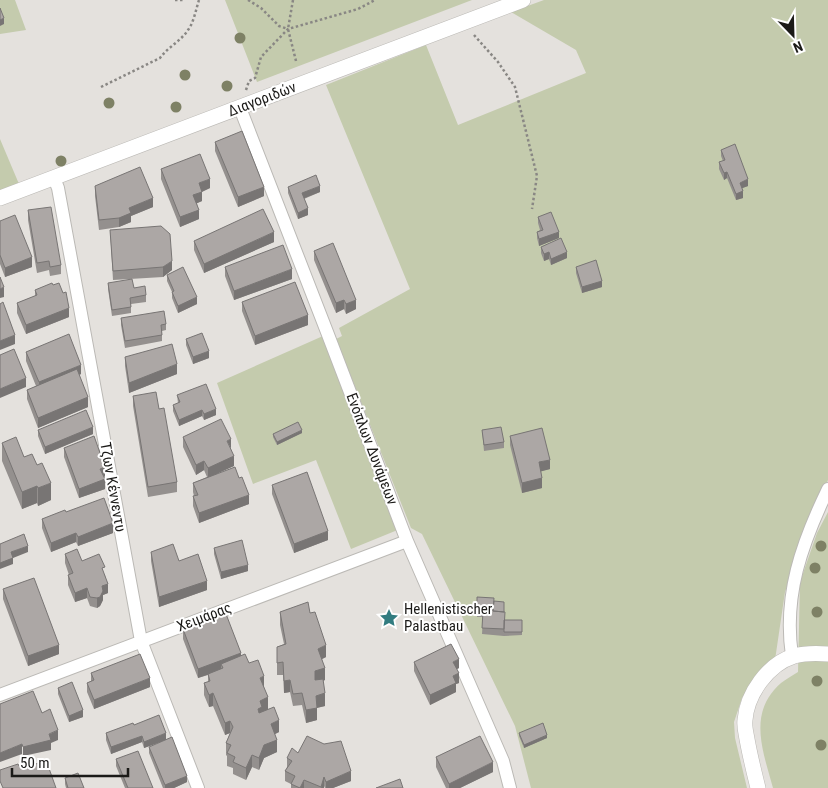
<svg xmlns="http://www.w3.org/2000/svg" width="828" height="788" font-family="'Roboto Condensed',sans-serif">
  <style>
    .green { fill: #c4cbad }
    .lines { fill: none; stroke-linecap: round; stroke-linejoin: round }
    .minor-casing { stroke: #bbb9b5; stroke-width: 14 }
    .tertiary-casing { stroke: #bbb9b5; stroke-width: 16 }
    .path { stroke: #898784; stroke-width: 2.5; stroke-dasharray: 2.5 2.5; stroke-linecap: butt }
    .minor { stroke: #fff; stroke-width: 12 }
    .tertiary { stroke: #fff; stroke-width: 15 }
    .tree { fill: #7e8165 }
    .wall { fill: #94908e }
    .shaded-wall { fill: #787574 }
    .building { fill: #aca7a5; stroke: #787574 }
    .labels { text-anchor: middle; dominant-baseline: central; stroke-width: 4; stroke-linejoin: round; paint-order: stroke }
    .street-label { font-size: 15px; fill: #1b1a18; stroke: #fff }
    .poi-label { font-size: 15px; fill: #1b1a18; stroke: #fff; text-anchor: start }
  </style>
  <rect width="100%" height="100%" fill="#e4e1dd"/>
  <path class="green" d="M 0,0 L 15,0 L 26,30 L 0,34 Z
    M 225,0 L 472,0 L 257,82 Z
    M 544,0 L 828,0 L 828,480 L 807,530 L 785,592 L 775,660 L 758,675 L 742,698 L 734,722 L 735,738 L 747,788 L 531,788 L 515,726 L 422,534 L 411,528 L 336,339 L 342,336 L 339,328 L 410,289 L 326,85 L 426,45 L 458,125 L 586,73 L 576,50 L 511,12 Z
    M 0,139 L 19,184 L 0,192 Z
    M 323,336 L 400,529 L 351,549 L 316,460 L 253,484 L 217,383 Z
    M 828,512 L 828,788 L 773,788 C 763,751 747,713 781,683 C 786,679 792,676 798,672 L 800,582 L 817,533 Z"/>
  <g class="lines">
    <g class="minor-casing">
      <path id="minor" d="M 240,108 L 327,332 L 407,541 L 503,761 L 510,788
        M 54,178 L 58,188 L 141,641 L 198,788
        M 792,656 C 783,595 802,543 828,489
        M 0,695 L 407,541"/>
    </g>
    <g class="tertiary-casing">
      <path id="tertiary" d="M 0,198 L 523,0
        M 758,788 C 754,772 750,756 747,739 C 746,733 744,726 745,720 C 747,694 768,664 794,656 C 805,653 816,653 828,654"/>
    </g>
    <path class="path" d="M 175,0 L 183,0
      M 248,0 L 261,8 L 279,26 L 288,29
      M 293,0 L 288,29 L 296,61
      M 474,35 L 498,62 L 515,87 L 537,176 L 532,209
      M 101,87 L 160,58 C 168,47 181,41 188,30 C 194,22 196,9 199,0
      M 246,90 L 249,81 L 255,78 L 261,57 L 288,29 L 358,9 L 375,0"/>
    <use href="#minor" class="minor"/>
    <use href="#tertiary" class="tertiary"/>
  </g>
  <g class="tree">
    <circle cx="240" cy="38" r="5.5"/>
    <circle cx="185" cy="75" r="5.5"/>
    <circle cx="227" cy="86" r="5.5"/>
    <circle cx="109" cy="103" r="5.5"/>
    <circle cx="176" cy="107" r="5.5"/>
    <circle cx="61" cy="161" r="5.5"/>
    <circle cx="821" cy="546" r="5.5"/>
    <circle cx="815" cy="568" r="5.5"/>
    <circle cx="817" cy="612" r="5.5"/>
    <circle cx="817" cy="681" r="5.5"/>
    <circle cx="821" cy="745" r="5.5"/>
  </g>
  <path class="wall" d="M 215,142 L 264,196 L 238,207 L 215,151 Z
    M 721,150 L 748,186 L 742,188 L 743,198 L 736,200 L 727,178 L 724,180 L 719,169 L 719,162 L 723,161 L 721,156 Z
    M 161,169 L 210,188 L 202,192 L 202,201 L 197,203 L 199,219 L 180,227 L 161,179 Z
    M 95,186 L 153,207 L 131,216 L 131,222 L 119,227 L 99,230 L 95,196 Z
    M 288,187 L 320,192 L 304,199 L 308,215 L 298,219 L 288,193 Z
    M 28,210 L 61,265 L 61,274 L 50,276 L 49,270 L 37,273 L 28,220 Z
    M 538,217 L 559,238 L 539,246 L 537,238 L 537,232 L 540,230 L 538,223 Z
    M 0,221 L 32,267 L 5,277 L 0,264 Z
    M 110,230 L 172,270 L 163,277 L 113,280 Z
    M 194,241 L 274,242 L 204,273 L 194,250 Z
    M 541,247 L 567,258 L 551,265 L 549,259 L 544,261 L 541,253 Z
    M 314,251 L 356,309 L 346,314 L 344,309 L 336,313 L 314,260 Z
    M 225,267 L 292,279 L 234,300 L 225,276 Z
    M 576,267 L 602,287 L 582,293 L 576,273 Z
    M 167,275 L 197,304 L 178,313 L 172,298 L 172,292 L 167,281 Z
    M 108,283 L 134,288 L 146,295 L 146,302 L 131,304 L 131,313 L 112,316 L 108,289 Z
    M 35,290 L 69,317 L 26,334 L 17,313 L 17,303 L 35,296 Z
    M 242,302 L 308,325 L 255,345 L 242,311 Z
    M 121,318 L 166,324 L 166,330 L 162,331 L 162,341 L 125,348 L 121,325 Z
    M 186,339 L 209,358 L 193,364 L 186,345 Z
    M 26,352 L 81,374 L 79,375 L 88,407 L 38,428 L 27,399 L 27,390 L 36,386 L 26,361 Z
    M 125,357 L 177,374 L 129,393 L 125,366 Z
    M 177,395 L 216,415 L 204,420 L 202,416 L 179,426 L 173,411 L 173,405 L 178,403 Z
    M 133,396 L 159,409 L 177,482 L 177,492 L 148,497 L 133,406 Z
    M 38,430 L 93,434 L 45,454 L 38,436 Z
    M 482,430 L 504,442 L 504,448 L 484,451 Z
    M 302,433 L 277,445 L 273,437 L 273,434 Z
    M 510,436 L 550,469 L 541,471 L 542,488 L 522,493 L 510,445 Z
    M 183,437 L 231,449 L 234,466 L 217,473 L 249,504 L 199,523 L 193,506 L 193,496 L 194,496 L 193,492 L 193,483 L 207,477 L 204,470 L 196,475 L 183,447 Z
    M 2,443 L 24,457 L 51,500 L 38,506 L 37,503 L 22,509 L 2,461 Z
    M 64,448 L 105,476 L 104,477 L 105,489 L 79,498 L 64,457 Z
    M 272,485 L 328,540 L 294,553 L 272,494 Z
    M 66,512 L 113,533 L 78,546 L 76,542 L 51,552 L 42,528 L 42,519 Z
    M 214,548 L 248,571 L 221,579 L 214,554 Z
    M 151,552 L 179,561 L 207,590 L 159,607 L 151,561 Z
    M 65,554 L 82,561 L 105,575 L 108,593 L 103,595 L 103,600 L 100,606 L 97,608 L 90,606 L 87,598 L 75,602 L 68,585 L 68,575 L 69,575 L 65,563 Z
    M 3,589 L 59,654 L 28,666 L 3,599 Z
    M 477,597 L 494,601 L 505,620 L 522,620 L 522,635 L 504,636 L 482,634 L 483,617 L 477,617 Z
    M 280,612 L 310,613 L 326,657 L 322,659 L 325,680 L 323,681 L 325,706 L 317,708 L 317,720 L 306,723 L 302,705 L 293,706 L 290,692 L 284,693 L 283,675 L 277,675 L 277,647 L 284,644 L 280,625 Z
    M 183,629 L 241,655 L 249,663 L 264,687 L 268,709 L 279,732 L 275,734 L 277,752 L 264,758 L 259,770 L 252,767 L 246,780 L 233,774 L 233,768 L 227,766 L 227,756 L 226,755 L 226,743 L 230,733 L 225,735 L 213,706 L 209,707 L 204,695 L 204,683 L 208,682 L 208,675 L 198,678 L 183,639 Z
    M 414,662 L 459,668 L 457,669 L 459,683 L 456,684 L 456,692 L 430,705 L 414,671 Z
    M 91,673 L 150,687 L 94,709 L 87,692 L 87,683 L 91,681 Z
    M 58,688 L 83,717 L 69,722 L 58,694 Z
    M 134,725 L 166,740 L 144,748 L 142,742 L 111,754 L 106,740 L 106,733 Z
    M 519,733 L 547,738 L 524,748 L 519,736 Z
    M 149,747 L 187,782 L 174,788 L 163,788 L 149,753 Z
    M 436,757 L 493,772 L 460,788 L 446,788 L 436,767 Z
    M 287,758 L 351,781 L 333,788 L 325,788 L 324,786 L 324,788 L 291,788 L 291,784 L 285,781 L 285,771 L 287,767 Z
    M 116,759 L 153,788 L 125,788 L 116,766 Z
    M 65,778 L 84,788 L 66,788 L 65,784 Z"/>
  <path class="shaded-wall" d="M 4,18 L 4,24 L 0,26 L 0,20 Z
    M 727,172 L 727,178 L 724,180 L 724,173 Z
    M 210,179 L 210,188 L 199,193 L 199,183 Z
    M 748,179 L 748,186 L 740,189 L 740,183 Z
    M 320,186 L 320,192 L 302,199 L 302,193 Z
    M 264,187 L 264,196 L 238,207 L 238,197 Z
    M 743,191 L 743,198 L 736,200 L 736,194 Z
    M 202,192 L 202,201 L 193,205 L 193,195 Z
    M 153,198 L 153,207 L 131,216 L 131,222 L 119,227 L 119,218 L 129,208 Z
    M 308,208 L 308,215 L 298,219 L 298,213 Z
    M 199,210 L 199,219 L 180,227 L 180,217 Z
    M 274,232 L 274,242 L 204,273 L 204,264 Z
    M 559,232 L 559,238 L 539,246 L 539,239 Z
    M 549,252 L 549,259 L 544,261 L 544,254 Z
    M 567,252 L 567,258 L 551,265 L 551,259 Z
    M 32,257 L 32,267 L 5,277 L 5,268 Z
    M 172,261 L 172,270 L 163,277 L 163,267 Z
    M 292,269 L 292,279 L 234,300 L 234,291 Z
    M 602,281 L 602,287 L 582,293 L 582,287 Z
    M 4,287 L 4,297 L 0,298 L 0,289 Z
    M 197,297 L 197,304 L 178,313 L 178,306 Z
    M 344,300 L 344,309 L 336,313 L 336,303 Z
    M 356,300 L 356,309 L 346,314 L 346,304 Z
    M 69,308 L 69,317 L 26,334 L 26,325 Z
    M 308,315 L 308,325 L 255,345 L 255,336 Z
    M 15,335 L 15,344 L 0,350 L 0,341 Z
    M 209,351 L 209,358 L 193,364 L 193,357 Z
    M 177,364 L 177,374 L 129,393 L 129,383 Z
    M 81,365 L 81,374 L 39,392 L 39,382 Z
    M 26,378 L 26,387 L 0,398 L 0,389 Z
    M 88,397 L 88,407 L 38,428 L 38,418 Z
    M 216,409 L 216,415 L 204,420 L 204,414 Z
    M 202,410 L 202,416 L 179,426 L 179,420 Z
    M 93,427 L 93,434 L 45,454 L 45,447 Z
    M 302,430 L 302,433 L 277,445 L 277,442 Z
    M 231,439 L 231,449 L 227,441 Z
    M 234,456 L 234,466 L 208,478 L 208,468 Z
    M 550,460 L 550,469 L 539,472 L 539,462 Z
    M 204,461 L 204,470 L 196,475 L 196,465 Z
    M 105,467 L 105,476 L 100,478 L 100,469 Z
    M 542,478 L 542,488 L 522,493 L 522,483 Z
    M 105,479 L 105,489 L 79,498 L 79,489 Z
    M 51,483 L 51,500 L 38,506 L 38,488 Z
    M 37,486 L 37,503 L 22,509 L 22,492 Z
    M 249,495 L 249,504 L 199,523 L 199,513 Z
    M 113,523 L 113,533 L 78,546 L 78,537 Z
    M 328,531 L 328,540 L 294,553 L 294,544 Z
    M 76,533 L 76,542 L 51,552 L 51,543 Z
    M 28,546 L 28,552 L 13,558 L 13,564 L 0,569 L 0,563 L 11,552 Z
    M 248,565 L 248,571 L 221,579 L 221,572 Z
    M 207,581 L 207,590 L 159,607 L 159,597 Z
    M 108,584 L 108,593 L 103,595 L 103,600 L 100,606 L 97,608 L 97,598 L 102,586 Z
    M 87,588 L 87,598 L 75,602 L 75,593 Z
    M 59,645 L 59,654 L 28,666 L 28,656 Z
    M 326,645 L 326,657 L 318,661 L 318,649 Z
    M 241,653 L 241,663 L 223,668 L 221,664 L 221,670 L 198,678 L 198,669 Z
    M 459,659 L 459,668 L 453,671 L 453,662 Z
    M 325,668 L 325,680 L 315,683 L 315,671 Z
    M 459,673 L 459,683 L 456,684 L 456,692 L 430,705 L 430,695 L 453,676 Z
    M 264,676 L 264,688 L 260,678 Z
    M 150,678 L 150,687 L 94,709 L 94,700 Z
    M 290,680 L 290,692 L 284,693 L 284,681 Z
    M 213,693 L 213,706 L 209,707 L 209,695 Z
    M 325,693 L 325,706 L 316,708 L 316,696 Z
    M 268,697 L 268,709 L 262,720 L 258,709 L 260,701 Z
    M 317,708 L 317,720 L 306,723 L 306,710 Z
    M 83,710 L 83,717 L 69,722 L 69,716 Z
    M 279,720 L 279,732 L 271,736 L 271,724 Z
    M 230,721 L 230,733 L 225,735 L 225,723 Z
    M 58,730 L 58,740 L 51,743 L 51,750 L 23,756 L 23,747 Z
    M 166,733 L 166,740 L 144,748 L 144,742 Z
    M 547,735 L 547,738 L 524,748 L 524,745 Z
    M 142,736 L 142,742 L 111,754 L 111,747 Z
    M 277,740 L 277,752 L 264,758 L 259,770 L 259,758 L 264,745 Z
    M 22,744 L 22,754 L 0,762 L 0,753 Z
    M 252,755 L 252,767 L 246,780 L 246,768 Z
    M 493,762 L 493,772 L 460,788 L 449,788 L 449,784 Z
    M 351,771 L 351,781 L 333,788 L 326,788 L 326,782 Z
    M 187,776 L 187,782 L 174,788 L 165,788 L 165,785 Z
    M 324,777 L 324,788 L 321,788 Z
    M 304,780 L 304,788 L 300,788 Z"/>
  <path class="building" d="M 0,8 L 4,18 L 0,20 Z
    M 242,131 L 264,187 L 238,197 L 215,142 Z
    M 735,144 L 748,179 L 740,183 L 743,191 L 736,194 L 727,172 L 724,173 L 719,162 L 725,160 L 721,150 Z
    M 200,154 L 210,179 L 199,183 L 202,192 L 193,195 L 199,210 L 180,217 L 161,169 Z
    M 140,167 L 153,198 L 129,208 L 131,213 L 119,218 L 99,220 L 95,186 Z
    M 316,175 L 320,186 L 302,193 L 308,208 L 298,213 L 288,187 Z
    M 51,207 L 61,265 L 50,267 L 49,261 L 37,263 L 28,210 Z
    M 263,209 L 274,232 L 204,264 L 194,241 Z
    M 551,212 L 559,232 L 539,239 L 537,232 L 543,230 L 538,217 Z
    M 15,215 L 32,257 L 5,268 L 0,255 L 0,221 Z
    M 161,226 L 170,234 L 172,261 L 163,267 L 113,271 L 110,230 Z
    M 561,238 L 567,252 L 551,259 L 549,252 L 544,254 L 541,247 Z
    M 333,243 L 356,300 L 346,304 L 344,300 L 336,303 L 314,251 Z
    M 283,245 L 292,269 L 234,291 L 225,267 Z
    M 596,260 L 602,281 L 582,287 L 576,267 Z
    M 183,267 L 197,297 L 178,306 L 172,292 L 174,291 L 167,275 Z
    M 0,277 L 4,287 L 0,289 Z
    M 132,279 L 134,288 L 145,286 L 146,295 L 130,298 L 131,307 L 112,310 L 108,283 Z
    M 295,282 L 308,315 L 255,336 L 242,302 Z
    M 52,283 L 53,285 L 59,283 L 63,293 L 66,292 L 69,308 L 26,325 L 17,303 L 37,295 L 35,290 Z
    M 3,302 L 15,335 L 0,341 L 0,304 Z
    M 164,311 L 166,324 L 161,325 L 162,335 L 125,341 L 121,318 Z
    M 202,333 L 209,351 L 193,357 L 186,339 Z
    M 69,334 L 81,365 L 39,382 L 26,352 Z
    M 172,344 L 177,364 L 129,383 L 125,357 Z
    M 14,349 L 26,378 L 0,389 L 0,355 Z
    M 77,369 L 88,397 L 38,418 L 27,390 Z
    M 206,384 L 216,409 L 204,414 L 202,410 L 179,420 L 173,405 L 180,402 L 177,395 Z
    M 156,392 L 159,409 L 164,408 L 177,482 L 148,487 L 133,396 Z
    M 86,410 L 93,427 L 45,447 L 38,430 Z
    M 221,419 L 231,439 L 227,441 L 234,456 L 208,468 L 204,461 L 196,465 L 183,437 Z
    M 298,422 L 302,430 L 277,442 L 273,434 Z
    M 501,427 L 504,442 L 484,445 L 482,430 Z
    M 542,428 L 550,460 L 539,462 L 542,478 L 522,483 L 510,436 Z
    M 94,436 L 105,467 L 100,469 L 105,479 L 79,489 L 64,448 Z
    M 16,437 L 24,457 L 32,454 L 37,465 L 42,463 L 51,483 L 38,488 L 37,486 L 22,492 L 2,443 Z
    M 235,467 L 239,478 L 242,477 L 249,495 L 199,513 L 193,496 L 198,495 L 193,483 Z
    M 307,472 L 328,531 L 294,544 L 272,485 Z
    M 104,498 L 113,523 L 78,537 L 76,533 L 51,543 L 42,519 L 65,510 L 66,512 Z
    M 24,534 L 28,546 L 11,552 L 13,558 L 0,563 L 0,544 Z
    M 242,540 L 248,565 L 221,572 L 214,548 Z
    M 173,544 L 179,561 L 198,554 L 207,581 L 159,597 L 151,552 Z
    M 77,549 L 82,561 L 99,554 L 105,567 L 102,568 L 108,584 L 102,586 L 103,591 L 100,597 L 97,598 L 90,597 L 87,588 L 75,593 L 68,575 L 73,573 L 65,554 Z
    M 34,578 L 59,645 L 28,656 L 3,589 Z
    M 477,597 L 494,598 L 493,611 L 505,612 L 504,629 L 482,628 L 483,611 L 477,611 Z
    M 494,601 L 504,602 L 504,612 L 493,611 Z
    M 308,602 L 310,613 L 315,612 L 326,645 L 318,649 L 325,668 L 315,671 L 315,680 L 323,679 L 325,693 L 316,696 L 317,708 L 306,710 L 302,693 L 293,694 L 290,680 L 284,681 L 283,662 L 277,663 L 277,647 L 286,644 L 280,612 Z
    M 226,614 L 241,653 L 198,669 L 183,629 Z
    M 504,620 L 522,620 L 522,632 L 504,632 Z
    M 451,644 L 459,659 L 453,662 L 459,673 L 453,676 L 456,683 L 430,695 L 414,662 Z
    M 140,654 L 150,678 L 94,700 L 87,683 L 94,680 L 91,673 Z
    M 245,654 L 249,663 L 258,660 L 264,676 L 260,678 L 268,697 L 260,701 L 262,707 L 258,709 L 259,713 L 274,707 L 279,720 L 271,724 L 277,740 L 264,745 L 259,758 L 252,755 L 246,768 L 233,762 L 235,757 L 227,753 L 231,745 L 226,743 L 233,727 L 230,721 L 225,723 L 213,693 L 209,695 L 204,683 L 210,681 L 208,674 L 223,668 L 221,664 Z
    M 72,682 L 83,710 L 69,716 L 58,688 Z
    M 33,691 L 42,713 L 50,709 L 58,730 L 49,734 L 51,740 L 23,747 L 22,744 L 0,753 L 0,704 Z
    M 159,715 L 166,733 L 144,742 L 142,736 L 111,747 L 106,733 L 133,723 L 134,725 Z
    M 543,723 L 547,735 L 524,745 L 519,733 Z
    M 307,736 L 324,744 L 341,741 L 351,771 L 326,782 L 324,777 L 321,787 L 304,780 L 300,788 L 291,784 L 295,776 L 285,771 L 292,761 L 287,758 L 292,748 L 298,753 Z
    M 480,736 L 493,762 L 449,784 L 436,757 Z
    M 172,737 L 187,776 L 165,785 L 149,747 Z
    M 138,751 L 153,788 L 128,788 L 116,759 Z
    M 46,760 L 56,788 L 3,788 L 0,781 L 0,770 L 18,764 L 19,766 L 26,763 L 28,767 Z
    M 78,773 L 84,788 L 68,788 L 65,778 Z
    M 400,779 L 403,788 L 376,788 Z"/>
  <defs>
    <g id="sight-bare" transform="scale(1.5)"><path d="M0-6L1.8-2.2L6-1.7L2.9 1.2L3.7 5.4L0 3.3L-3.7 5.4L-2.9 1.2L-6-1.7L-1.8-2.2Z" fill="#327c80" stroke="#fff" stroke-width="2.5" paint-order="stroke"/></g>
  </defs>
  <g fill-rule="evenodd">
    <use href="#sight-bare" x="389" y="618"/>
  </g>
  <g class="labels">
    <g class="street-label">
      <text transform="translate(262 99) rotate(-21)">Διαγοριδών</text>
      <text transform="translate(372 449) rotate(69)">Ενόπλων Δυνάμεων</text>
      <text transform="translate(113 487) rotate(80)">Τζων Κέννεντυ</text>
      <text transform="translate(204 617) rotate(-21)">Χειμάρας</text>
    </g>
    <g class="poi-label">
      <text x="404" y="609">Hellenistischer<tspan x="404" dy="17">Palastbau</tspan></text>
    </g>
  </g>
  <g transform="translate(793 35) rotate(157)" stroke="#ffffff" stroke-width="4" paint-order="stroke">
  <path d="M0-4L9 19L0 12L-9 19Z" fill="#1b1a18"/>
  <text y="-8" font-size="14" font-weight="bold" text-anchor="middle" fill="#1b1a18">N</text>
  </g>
  <path d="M12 768v8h116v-8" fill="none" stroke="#1b1a18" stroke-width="2.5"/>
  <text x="20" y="768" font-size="15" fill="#1b1a18" stroke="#ffffff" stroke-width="4" paint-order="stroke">50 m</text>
</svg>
